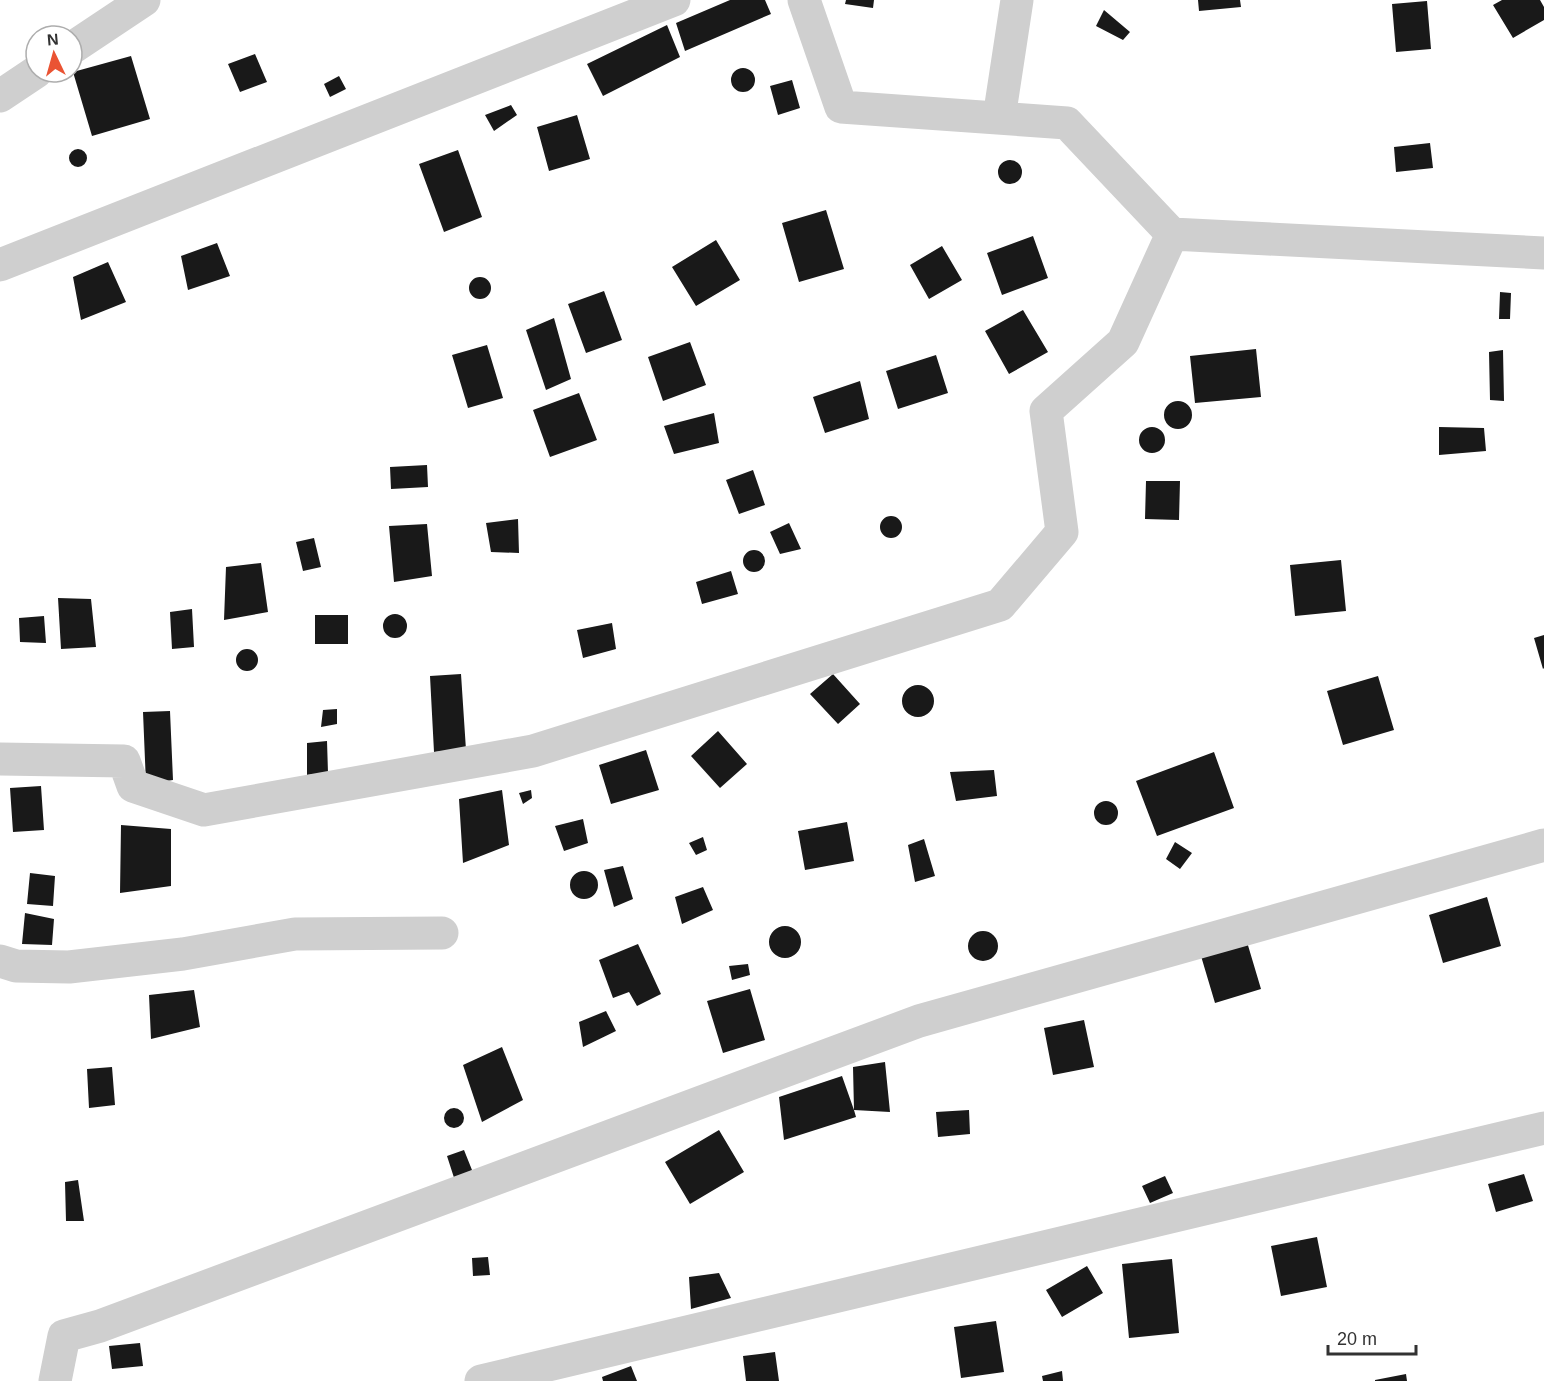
<svg xmlns="http://www.w3.org/2000/svg" width="1544" height="1381" font-family="Helvetica,sans-serif">
  <style>
    .building { fill: #191919 }
    .lines { fill: none; stroke-linecap: round; stroke-linejoin: round }
    .minor { stroke: #cfcfcf; stroke-width: 33 }
  </style>
  <rect width="100%" height="100%" fill="#fff"/>
  <path class="building" d="M 730,0 L 765,0 L 771,14 L 685,51 L 676,23 Z
    M 846,0 L 874,0 L 873,8 L 845,4 Z
    M 1198,0 L 1240,0 L 1241,7 L 1199,11 Z
    M 1502,0 L 1540,0 L 1544,7 L 1544,20 L 1513,38 L 1493,5 Z
    M 1427,1 L 1431,49 L 1396,52 L 1392,4 Z
    M 1104,10 L 1130,32 L 1123,40 L 1096,26 Z
    M 667,25 L 680,57 L 603,96 L 587,64 Z
    M 255,54 L 267,82 L 240,92 L 228,64 Z
    M 131,56 L 150,119 L 92,136 L 73,72 Z
    M731 80a12 12 0 1 1 24 0a12 12 0 1 1-24 0Z
    M 339,76 L 346,89 L 330,97 L 324,84 Z
    M 792,80 L 800,108 L 778,115 L 770,86 Z
    M 511,105 L 517,115 L 494,131 L 485,115 Z
    M 577,115 L 590,159 L 549,171 L 537,127 Z
    M 1430,143 L 1433,168 L 1396,172 L 1394,147 Z
    M69 158a9 9 0 1 1 18 0a9 9 0 1 1-18 0Z
    M 458,150 L 482,217 L 444,232 L 419,164 Z
    M998 172a12 12 0 1 1 24 0a12 12 0 1 1-24 0Z
    M 826,210 L 844,269 L 799,282 L 782,223 Z
    M 1033,236 L 1048,278 L 1002,295 L 987,253 Z
    M 716,240 L 740,280 L 696,306 L 672,267 Z
    M 217,243 L 230,276 L 188,290 L 181,256 Z
    M 942,246 L 962,280 L 929,299 L 910,265 Z
    M 108,262 L 126,302 L 81,320 L 73,277 Z
    M469 288a11 11 0 1 1 22 0a11 11 0 1 1-22 0Z
    M 604,291 L 622,340 L 586,353 L 568,304 Z
    M 1500,292 L 1511,293 L 1510,319 L 1499,319 Z
    M 1023,310 L 1048,352 L 1009,374 L 985,331 Z
    M 554,318 L 571,379 L 546,390 L 526,330 Z
    M 690,342 L 706,385 L 663,401 L 648,357 Z
    M 487,345 L 503,398 L 468,408 L 452,355 Z
    M 1256,349 L 1261,397 L 1195,403 L 1190,356 Z
    M 1503,350 L 1504,401 L 1490,400 L 1489,352 Z
    M 936,355 L 948,393 L 898,409 L 886,371 Z
    M 860,381 L 869,419 L 825,433 L 813,397 Z
    M 579,393 L 597,440 L 550,457 L 533,410 Z
    M1164 415a14 14 0 1 1 28 0a14 14 0 1 1-28 0Z
    M 714,413 L 719,443 L 674,454 L 664,426 Z
    M1139 440a13 13 0 1 1 26 0a13 13 0 1 1-26 0Z
    M 1439,427 L 1484,428 L 1486,451 L 1439,455 Z
    M 427,465 L 428,487 L 391,489 L 390,467 Z
    M 753,470 L 765,505 L 739,514 L 726,480 Z
    M 1146,481 L 1180,481 L 1179,520 L 1145,519 Z
    M880 527a11 11 0 1 1 22 0a11 11 0 1 1-22 0Z
    M 518,519 L 519,553 L 491,552 L 486,523 Z
    M 789,523 L 801,549 L 780,554 L 770,532 Z
    M 427,524 L 432,576 L 394,582 L 389,526 Z
    M 314,538 L 321,567 L 303,571 L 296,542 Z
    M743 561a11 11 0 1 1 22 0a11 11 0 1 1-22 0Z
    M 1341,560 L 1346,611 L 1295,616 L 1290,565 Z
    M 261,563 L 268,612 L 224,620 L 226,567 Z
    M 731,571 L 738,594 L 702,604 L 696,582 Z
    M 58,598 L 91,599 L 96,647 L 61,649 Z
    M 192,609 L 194,647 L 172,649 L 170,612 Z
    M383 626a12 12 0 1 1 24 0a12 12 0 1 1-24 0Z
    M 315,615 L 348,615 L 348,644 L 315,644 Z
    M 44,616 L 46,643 L 20,642 L 19,618 Z
    M 612,623 L 616,649 L 583,658 L 577,630 Z
    M 1544,635 L 1544,668 L 1543,669 L 1534,638 Z
    M236 660a11 11 0 1 1 22 0a11 11 0 1 1-22 0Z
    M 461,674 L 466,750 L 434,752 L 430,676 Z
    M 833,674 L 860,704 L 838,724 L 810,694 Z
    M 1378,676 L 1394,730 L 1343,745 L 1327,691 Z
    M902 701a16 16 0 1 1 32 0a16 16 0 1 1-32 0Z
    M 337,709 L 337,724 L 321,727 L 323,710 Z
    M 170,711 L 173,780 L 146,784 L 143,712 Z
    M 718,731 L 747,764 L 720,788 L 691,756 Z
    M 327,741 L 328,773 L 307,775 L 307,743 Z
    M 646,750 L 659,790 L 611,804 L 599,765 Z
    M 1214,752 L 1234,808 L 1157,836 L 1136,781 Z
    M 994,770 L 997,796 L 956,801 L 950,772 Z
    M 41,786 L 44,830 L 13,832 L 10,788 Z
    M 502,790 L 509,845 L 463,863 L 459,799 Z
    M 531,790 L 532,798 L 523,804 L 519,793 Z
    M1094 813a12 12 0 1 1 24 0a12 12 0 1 1-24 0Z
    M 583,819 L 588,843 L 564,851 L 555,826 Z
    M 847,822 L 854,861 L 805,870 L 798,831 Z
    M 121,825 L 171,829 L 171,886 L 120,893 Z
    M 703,837 L 707,850 L 696,855 L 689,843 Z
    M 924,839 L 935,876 L 915,882 L 908,845 Z
    M 1175,842 L 1192,853 L 1180,869 L 1166,859 Z
    M 623,866 L 633,899 L 614,907 L 604,870 Z
    M570 885a14 14 0 1 1 28 0a14 14 0 1 1-28 0Z
    M 30,873 L 55,876 L 53,906 L 27,904 Z
    M 703,887 L 713,910 L 682,924 L 675,897 Z
    M 1487,897 L 1501,946 L 1443,963 L 1429,915 Z
    M 25,913 L 54,919 L 52,945 L 22,944 Z
    M769 942a16 16 0 1 1 32 0a16 16 0 1 1-32 0Z
    M968 946a15 15 0 1 1 30 0a15 15 0 1 1-30 0Z
    M 1247,942 L 1261,989 L 1215,1003 L 1201,956 Z
    M 638,944 L 661,994 L 637,1006 L 629,992 L 613,998 L 599,960 Z
    M 748,964 L 750,975 L 732,980 L 729,966 Z
    M 750,989 L 765,1040 L 723,1053 L 707,1001 Z
    M 194,990 L 200,1027 L 151,1039 L 149,995 Z
    M 606,1011 L 616,1031 L 583,1047 L 579,1022 Z
    M 1084,1020 L 1094,1067 L 1053,1075 L 1044,1028 Z
    M 502,1047 L 523,1100 L 482,1122 L 463,1065 Z
    M 885,1062 L 890,1112 L 854,1110 L 856,1117 L 784,1140 L 779,1097 L 842,1076 L 854,1110 L 853,1067 Z
    M 112,1067 L 115,1105 L 89,1108 L 87,1069 Z
    M444 1118a10 10 0 1 1 20 0a10 10 0 1 1-20 0Z
    M 969,1110 L 970,1134 L 938,1137 L 936,1112 Z
    M 719,1130 L 744,1172 L 690,1204 L 665,1162 Z
    M 464,1150 L 478,1185 L 457,1187 L 447,1156 Z
    M 1524,1174 L 1533,1201 L 1496,1212 L 1488,1184 Z
    M 1165,1176 L 1173,1193 L 1150,1203 L 1142,1186 Z
    M 78,1180 L 84,1221 L 66,1221 L 65,1182 Z
    M 1317,1237 L 1327,1287 L 1281,1296 L 1271,1246 Z
    M 488,1257 L 490,1275 L 473,1276 L 472,1258 Z
    M 1172,1259 L 1179,1333 L 1129,1338 L 1122,1264 Z
    M 1087,1266 L 1103,1293 L 1062,1317 L 1046,1290 Z
    M 719,1273 L 731,1298 L 691,1309 L 689,1277 Z
    M 996,1321 L 1004,1372 L 961,1378 L 954,1327 Z
    M 140,1343 L 143,1366 L 112,1369 L 109,1346 Z
    M 775,1352 L 779,1381 L 746,1381 L 743,1356 Z
    M 631,1366 L 637,1381 L 603,1381 L 602,1377 Z
    M 1062,1371 L 1063,1381 L 1043,1381 L 1042,1376 Z
    M 1406,1374 L 1407,1381 L 1375,1381 L 1375,1380 Z"/>
  <g class="lines">
    <path class="minor" d="M 804,0 L 841,107 L 1067,123 L 1172,234 L 1544,253
      M 72,48 L 144,0
      M 0,96 L 36,72
      M 999,118 L 1017,0
      M 0,265 L 674,0
      M 0,759 L 124,761 L 133,786 L 204,810 L 533,751 L 1000,605 L 1062,532 L 1046,411 L 1123,342 L 1172,234
      M 0,961 L 16,966 L 69,967 L 183,954 L 295,934 L 442,933
      M 55,1381 L 64,1336 L 100,1326 L 919,1021 L 1544,845
      M 481,1381 L 1544,1128"/>
  </g>
  <g transform="translate(54 54) rotate(355)"><circle r="28" fill="#ffffff" stroke="#adadad" stroke-width="1.5"/>
  <path d="M0-4.5L10 22L0 15L-10 22Z" fill="#ea5333"/>
  <text y="-9" font-size="16" font-weight="bold" text-anchor="middle" fill="#323232">N</text>
  </g>
  <path d="M1328 1345v9h88v-9" fill="none" stroke="#323232" stroke-width="3"/>
  <text x="1337" y="1345" font-size="18" fill="#323232" stroke="#ffffff" stroke-width="4.5" paint-order="stroke">20 m</text>
</svg>
